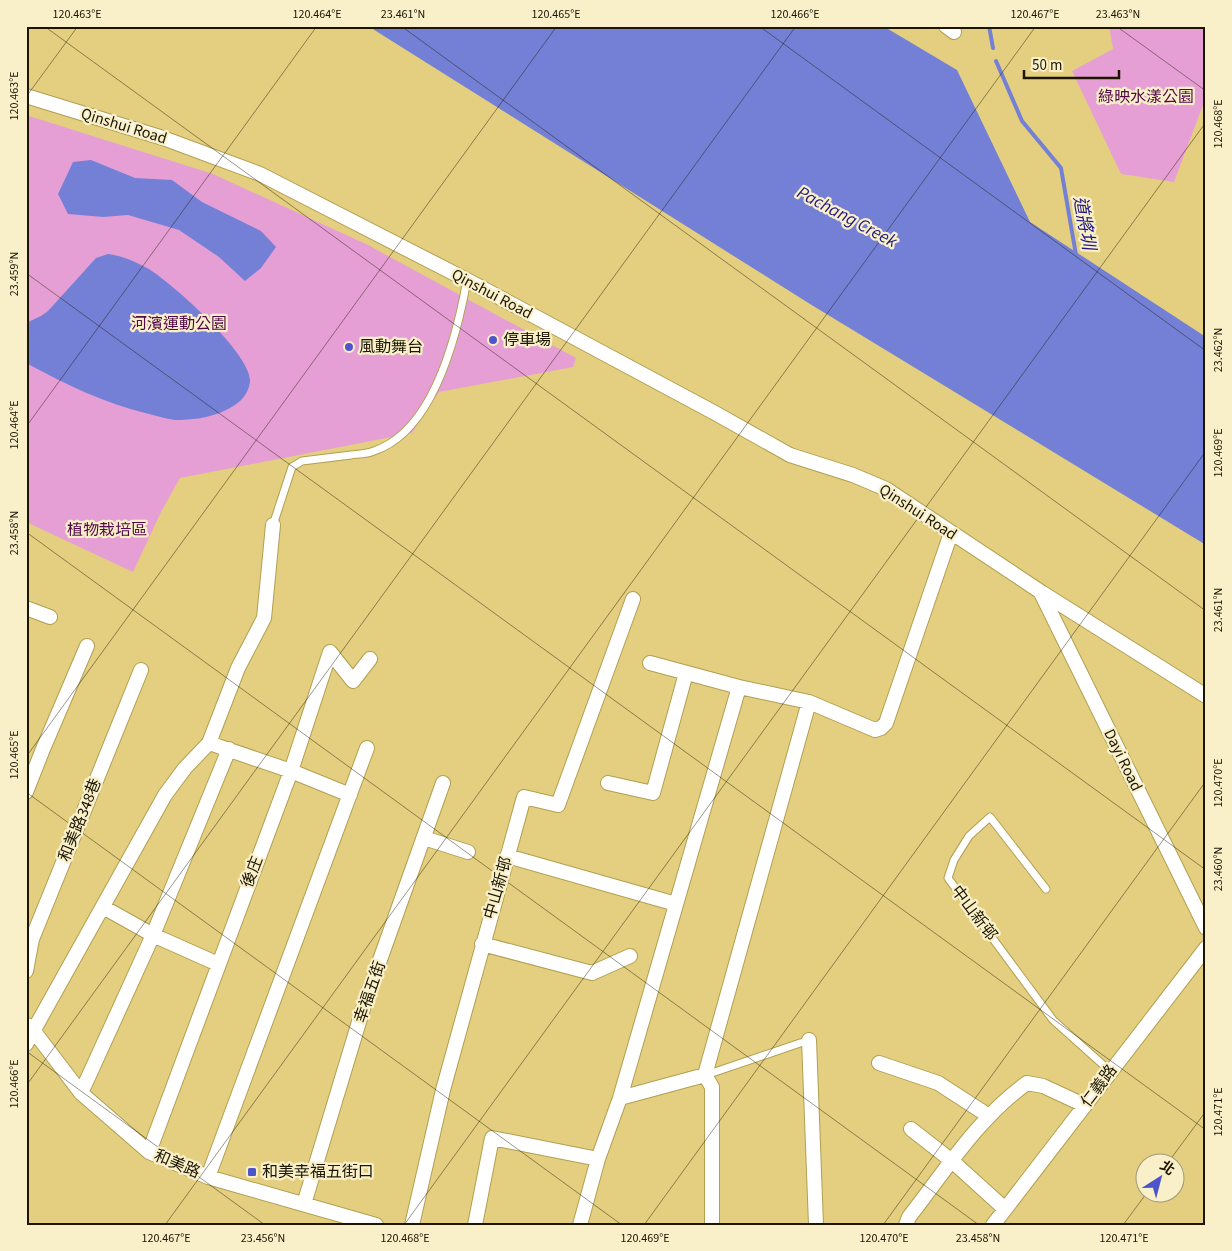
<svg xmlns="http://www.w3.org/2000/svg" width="1232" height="1251" font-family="'Source Sans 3','Noto Sans TC',sans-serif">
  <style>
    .green { fill: #e69fd5 }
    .water { fill: #7380d6 }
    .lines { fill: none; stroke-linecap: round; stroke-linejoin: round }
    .stream { stroke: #7380d6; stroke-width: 4 }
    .service-casing { stroke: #b29f50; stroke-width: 9 }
    .minor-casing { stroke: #b29f50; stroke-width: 16 }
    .service { stroke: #fff; stroke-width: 7 }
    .minor { stroke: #fff; stroke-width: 14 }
    .ticks { fill: none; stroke: #1c1600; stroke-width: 1; stroke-opacity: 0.45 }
    .poi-dot { fill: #4e54ca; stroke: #f9f0ca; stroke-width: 2 }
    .labels { text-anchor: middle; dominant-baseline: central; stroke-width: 4.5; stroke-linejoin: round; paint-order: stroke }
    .park-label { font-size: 16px; fill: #540749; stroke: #f9f0ca }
    .street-label { font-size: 16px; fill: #1c1600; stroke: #f9f0ca }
    .poi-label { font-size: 16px; fill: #1c1600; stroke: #f9f0ca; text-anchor: start }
    .water-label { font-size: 18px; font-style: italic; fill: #231a81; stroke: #f9f0ca }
    .neatline { fill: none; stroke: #1c1600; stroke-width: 2 }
    .ticks-label { font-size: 12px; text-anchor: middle; fill: #1c1600 }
  </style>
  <rect width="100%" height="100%" fill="#e3cf7f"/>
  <path class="green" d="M 1109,26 L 1206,26 L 1206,97 L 1174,182 L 1121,174 L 1072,71 L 1113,49 Z
    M 26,115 L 213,174 L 366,244 L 576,358 L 573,367 L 439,392 L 412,433 L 180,478 L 161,512 L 133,572 L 26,522 Z"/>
  <path class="water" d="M 368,26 L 883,26 L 957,70 L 1030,222 L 1206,337 L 1206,545 L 810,304 Z
    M 91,160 L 135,178 L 172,180 L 202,202 L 261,231 L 276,247 L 261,268 L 245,281 L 219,257 L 179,230 L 128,215 L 103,217 L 68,214 L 58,194 L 73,162 Z
    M 108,254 C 123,256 134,261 147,268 C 170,281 253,355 250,382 C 248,397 237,405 224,411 C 209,418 191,420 175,420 C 167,419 158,416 149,414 C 106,404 65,384 26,363 L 26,323 L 41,316 L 48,311 L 96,258 Z"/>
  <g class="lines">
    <path class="stream" d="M 989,26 L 993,48
      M 996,61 L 1022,121 L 1061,168 L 1076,255"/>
    <g class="service-casing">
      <path id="service" d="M 273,525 L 292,467 L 302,461 C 319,459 335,457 351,455 C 359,454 367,454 374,451 C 434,431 457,335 467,280
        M 1046,889 L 990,817 L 969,836 L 954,860 L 948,878 L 1053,1020 L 1110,1071
        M 706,1075 L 809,1040"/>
    </g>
    <g class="minor-casing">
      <path id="minor" d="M 946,26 L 954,32
        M 26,96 L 163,138 L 260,174 L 467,280 L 715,413 L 790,455 L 853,475 L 886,489 L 1041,592 L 1206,696
        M 1041,593 L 1206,928
        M 26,608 L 50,617
        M 650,663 L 739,687 L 809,702 L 875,730 L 881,728 L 886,723 L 951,533
        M 209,743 L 291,771 L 350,795
        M 608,783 L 653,793 L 686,673
        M 26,792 L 43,749 L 87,646
        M 424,838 L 468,852
        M 507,856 L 676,904
        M 103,907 L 153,935 L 218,964
        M 482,944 L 592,973 L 630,956
        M 26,971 L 32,939 L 141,670
        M 27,1025 L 33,1030 L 81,1093 L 149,1152 L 208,1177 L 376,1225
        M 809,1040 L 816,1225
        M 26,1044 L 165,795 L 185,768 L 209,743 L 238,668 L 264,618 L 273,525
        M 879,1063 L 938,1083 L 989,1116
        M 81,1093 L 153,935 L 229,749
        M 620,1098 L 705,1075
        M 911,1129 L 952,1161 L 1005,1209
        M 149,1152 L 291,771 L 330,652 L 353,681 L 370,659
        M 208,1177 L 367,748
        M 304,1204 L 365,1002 L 443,783
        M 412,1225 L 443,1090 L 524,797 L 558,805 L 633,599
        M 475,1225 L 492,1138 L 598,1159
        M 580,1225 L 598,1159 L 620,1098 L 739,687
        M 712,1225 L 712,1087 L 705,1075 L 809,702
        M 906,1225 L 909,1217 C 945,1171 979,1117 1027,1083 L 1043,1086 L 1084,1105
        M 993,1225 L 1206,948"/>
    </g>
    <use href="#service" class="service"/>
    <use href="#minor" class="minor"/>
  </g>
  <path class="ticks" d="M 44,26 L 1206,870M 401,26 L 1206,611M 759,26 L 1206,351M 1116,26 L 1206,91M 26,97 L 78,26M 26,273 L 1206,1130M 26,427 L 317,26M 26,532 L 979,1225M 26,757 L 557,26M 26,792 L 622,1225M 26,1051 L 265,1225M 26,1086 L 796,26M 1167,1164 L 1206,1111M 165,1225 L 1036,26M 404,1225 L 1206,122M 644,1225 L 1206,451M 883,1225 L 1206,781M 1123,1225 L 1146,1194"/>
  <g class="poi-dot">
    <circle cx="493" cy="340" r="5"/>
    <circle cx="349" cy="347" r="5"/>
    <rect x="247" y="1167" width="10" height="10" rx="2.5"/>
  </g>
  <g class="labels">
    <g class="park-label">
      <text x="1146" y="97">綠映水漾公園</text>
      <text x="179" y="324">河濱運動公園</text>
      <text x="107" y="530">植物栽培區</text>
    </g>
    <g class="street-label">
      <text transform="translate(124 126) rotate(17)">Qinshui Road</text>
      <text transform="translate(492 294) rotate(28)">Qinshui Road</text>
      <text transform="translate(918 512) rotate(33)">Qinshui Road</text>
      <text transform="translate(1123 760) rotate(64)">Dayi Road</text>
      <text transform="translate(80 820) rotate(-68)">和美路348巷</text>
      <text transform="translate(252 872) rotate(-69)">後庄</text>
      <text transform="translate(498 888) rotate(-74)">中山新邨</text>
      <text transform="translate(974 913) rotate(53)">中山新邨</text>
      <text transform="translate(370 992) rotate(-71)">幸福五街</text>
      <text transform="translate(1099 1086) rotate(-53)">仁義路</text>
      <text transform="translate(177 1164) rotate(23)">和美路</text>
    </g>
    <g class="poi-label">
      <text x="503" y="340">停車場</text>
      <text x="359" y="347">風動舞台</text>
      <text x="262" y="1172">和美幸福五街口</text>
    </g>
    <g class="water-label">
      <text transform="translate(847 217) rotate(28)">Pachang Creek</text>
      <text transform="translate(1084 223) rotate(80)">道將圳</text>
    </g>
  </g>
  <rect width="1232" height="1251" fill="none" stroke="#f9f0ca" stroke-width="55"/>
  <g transform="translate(1160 1178) rotate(36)"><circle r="24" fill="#f9f0ca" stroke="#a19979"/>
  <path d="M0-4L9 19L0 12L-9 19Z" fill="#4e54ca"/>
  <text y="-8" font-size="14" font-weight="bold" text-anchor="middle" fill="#1c1600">北</text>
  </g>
  <path d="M1024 70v8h95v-8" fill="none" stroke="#1c1600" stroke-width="2.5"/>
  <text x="1032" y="70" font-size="15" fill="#1c1600" stroke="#f9f0ca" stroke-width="4" paint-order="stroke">50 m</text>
  <rect x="28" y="28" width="1176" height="1196" class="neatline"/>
  <g class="ticks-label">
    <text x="77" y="18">120.463°E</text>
    <text x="317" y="18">120.464°E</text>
    <text x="403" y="18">23.461°N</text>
    <text x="556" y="18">120.465°E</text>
    <text x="795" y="18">120.466°E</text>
    <text x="1035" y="18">120.467°E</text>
    <text x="1118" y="18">23.463°N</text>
    <text transform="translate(14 96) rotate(-90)" y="4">120.463°E</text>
    <text transform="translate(1218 124) rotate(-90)" y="4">120.468°E</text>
    <text transform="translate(14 274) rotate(-90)" y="4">23.459°N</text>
    <text transform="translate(1218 350) rotate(-90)" y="4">23.462°N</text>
    <text transform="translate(14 425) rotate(-90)" y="4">120.464°E</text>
    <text transform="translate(1218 453) rotate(-90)" y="4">120.469°E</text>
    <text transform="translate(14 533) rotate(-90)" y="4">23.458°N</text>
    <text transform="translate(1218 610) rotate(-90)" y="4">23.461°N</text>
    <text transform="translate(14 755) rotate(-90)" y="4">120.465°E</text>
    <text transform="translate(1218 783) rotate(-90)" y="4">120.470°E</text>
    <text transform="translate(1218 869) rotate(-90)" y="4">23.460°N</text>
    <text transform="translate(14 1084) rotate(-90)" y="4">120.466°E</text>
    <text transform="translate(1218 1112) rotate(-90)" y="4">120.471°E</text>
    <text x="166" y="1242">120.467°E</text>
    <text x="263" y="1242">23.456°N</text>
    <text x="405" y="1242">120.468°E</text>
    <text x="645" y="1242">120.469°E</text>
    <text x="884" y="1242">120.470°E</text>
    <text x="978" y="1242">23.458°N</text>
    <text x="1124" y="1242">120.471°E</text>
  </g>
</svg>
